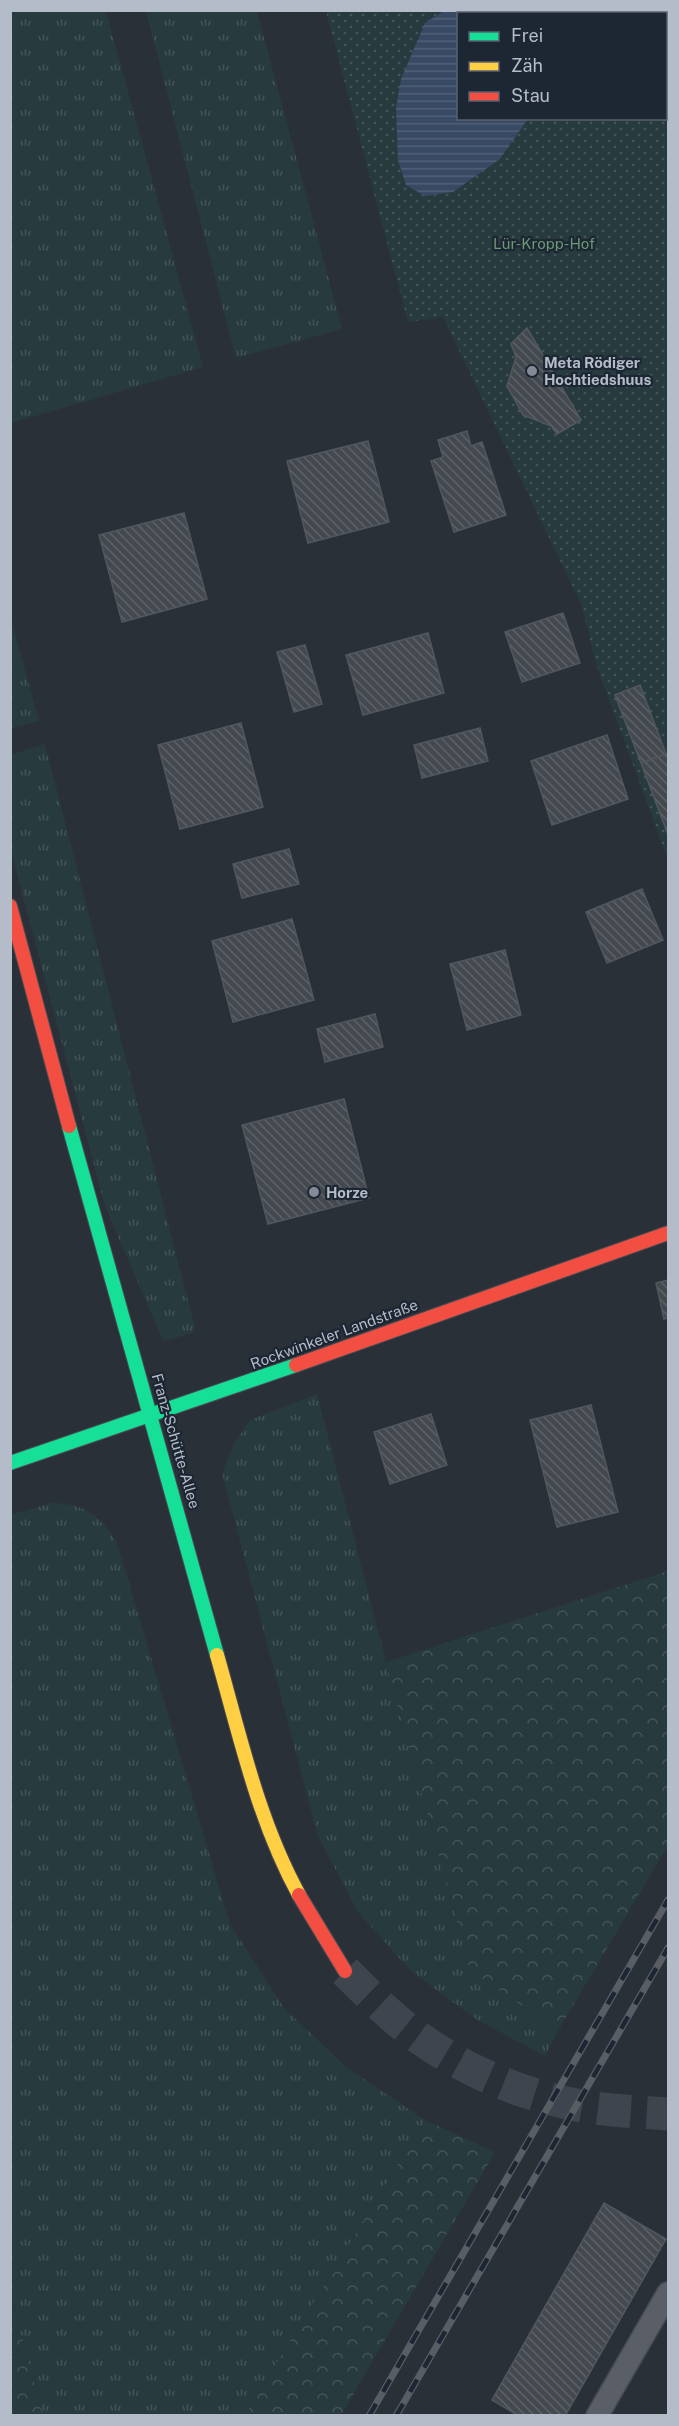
<svg xmlns="http://www.w3.org/2000/svg" width="679" height="2426" font-family="'Public Sans',sans-serif">
  <style>
    .grass { fill: url(#grass-tufts) }
    .forest { fill: url(#forest-crowns) }
    .park { fill: url(#park-dots); fill-rule: evenodd }
    .water { fill: url(#water-rules) }
    .building { fill: url(#building-back-hatch); stroke: #52575f; stroke-width: 1.5 }
    .lines { fill: none; stroke-linecap: round; stroke-linejoin: round }
    .secondary-tunnel { stroke: #3f454e; stroke-width: 33; stroke-dasharray: 33 16; stroke-linecap: butt }
    .lane-casing { stroke: #484c53; stroke-width: 24 }
    .fast-casing { stroke: #484c53; stroke-width: 16 }
    .slow-casing { stroke: #484c53; stroke-width: 16 }
    .jam-casing { stroke: #484c53; stroke-width: 16 }
    .lane { stroke: #5a5e66; stroke-width: 21 }
    .fast { stroke: #16e098; stroke-width: 14 }
    .slow { stroke: #ffcf43; stroke-width: 14 }
    .jam { stroke: #f24e42; stroke-width: 14 }
    .rail-casing { stroke: #595d64; stroke-width: 7 }
    .rail { stroke: #1d2633; stroke-width: 4.5; stroke-dasharray: 14; stroke-linecap: butt }
    .poi-dot { fill: #848b96; stroke: #1d2633; stroke-width: 2 }
    .labels { text-anchor: middle; dominant-baseline: central; stroke-width: 4.5; stroke-linejoin: round; paint-order: stroke }
    .park-label { font-size: 15px; fill: #6b9a76; stroke: #1d2633 }
    .poi-label { font-size: 15px; font-weight: bold; fill: #b4bcc9; stroke: #1d2633; text-anchor: start }
    .street-label { font-size: 15px; fill: #b4bcc9; stroke: #1d2633 }
  </style>
  <defs>
    <pattern id="grass-tufts" width="24" height="20" patternUnits="userSpaceOnUse" patternTransform="scale(1.5)"><rect width="24" height="20" fill="#273a3e"/><path d="M3 7l-1-3M5 7V3M7 7l1-3M15 17l-1-3M17 17v-4M19 17l1-3" fill="none" stroke="#445559"/></pattern>
    <pattern id="forest-crowns" width="20" height="18" patternUnits="userSpaceOnUse" patternTransform="scale(1.5)"><rect width="20" height="18" fill="#273a3e"/><path d="M2 6a3 3 0 1 1 6 0M12 15a3 3 0 1 1 6 0" fill="none" stroke="#445559"/></pattern>
    <pattern id="park-dots" width="8" height="8" patternUnits="userSpaceOnUse" patternTransform="scale(1.5)"><rect width="8" height="8" fill="#273a3e"/><path d="M2 2h.1M6 6h.1" fill="none" stroke="#445559" stroke-width="1.8" stroke-linecap="round"/></pattern>
    <pattern id="water-rules" width="6" height="5" patternUnits="userSpaceOnUse" patternTransform="scale(1.5)"><rect width="6" height="5" fill="#384963"/><path d="M0 2.5h6" fill="none" stroke="#526178"/></pattern>
    <pattern id="building-back-hatch" width="6" height="6" patternUnits="userSpaceOnUse" patternTransform="scale(1.5)"><rect width="6" height="6" fill="#444950"/><path d="M-1 5l2 2M0 0l6 6M5-1l2 2" fill="none" stroke="#5d6168"/></pattern>
  </defs>
  <rect width="100%" height="100%" fill="#2a3038"/>
  <path class="grass" d="M 11,10 L 106,11 L 203,367 L 11,423 Z
    M 146,11 L 257,11 L 342,329 L 236,358 Z
    M 10,615 L 39,721 L 11,728 L 10,728 Z
    M 45,744 L 195,1328 L 193,1333 L 163,1341 L 105,1206 L 11,851 L 10,755 Z
    M 317,1394 L 386,1662 L 470,1970 L 558,2031 L 545,2056 L 476,2019 L 412,1972 L 358,1912 L 318,1836 L 222,1473 L 234,1444 L 250,1420 Z
    M 52,1503 C 85,1504 100,1515 117,1543 L 230,1924 L 284,2008 L 346,2067 L 425,2120 L 245,2415 L 43,2415 L 11,2298 L 10,1515 Z"/>
  <path class="forest" d="M 668,1571 L 668,1845 L 558,2031 L 470,1970 L 386,1662 Z
    M 425,2120 L 495,2152 L 341,2415 L 245,2415 Z
    M 10,2298 L 11,2298 L 43,2415 L 11,2415 Z"/>
  <path class="park" d="M 326,11 L 668,11 L 668,860 L 596,664 L 582,606 L 443,317 L 408,322 ZM 458,14 L 666,14 L 666,118 L 458,118 Z"/>
  <path class="water" d="M 444,11 L 485,11 L 493,13 L 458,14 L 458,118 L 527,120 L 500,159 L 453,192 L 425,196 L 406,185 L 398,160 L 396,108 L 401,79 L 425,23 Z"/>
  <path class="building" d="M 527,328 L 581,420 L 557,434 L 551,426 L 523,415 L 507,386 L 516,357 L 511,344 Z
    M 467,431 L 471,446 L 482,442 L 506,515 L 454,532 L 431,461 L 443,457 L 438,440 Z
    M 368,441 L 389,522 L 308,543 L 287,461 Z
    M 184,513 L 207,599 L 122,622 L 99,535 Z
    M 563,613 L 580,663 L 522,682 L 505,632 Z
    M 428,633 L 444,693 L 363,715 L 346,655 Z
    M 305,645 L 322,704 L 294,712 L 277,652 Z
    M 640,685 L 666,754 L 641,763 L 615,695 Z
    M 241,723 L 263,807 L 180,829 L 158,745 Z
    M 480,728 L 488,761 L 422,778 L 414,745 Z
    M 607,735 L 628,799 L 552,825 L 531,761 Z
    M 668,753 L 668,835 L 641,763 Z
    M 289,849 L 299,884 L 242,898 L 233,864 Z
    M 642,889 L 663,940 L 607,963 L 586,912 Z
    M 292,919 L 314,1000 L 233,1022 L 212,941 Z
    M 505,950 L 521,1015 L 467,1030 L 450,964 Z
    M 375,1014 L 383,1047 L 325,1062 L 317,1029 Z
    M 344,1099 L 369,1198 L 268,1224 L 242,1125 Z
    M 668,1280 L 668,1318 L 664,1319 L 656,1283 Z
    M 591,1405 L 618,1512 L 557,1527 L 530,1420 Z
    M 431,1414 L 447,1465 L 390,1484 L 374,1432 Z
    M 604,2203 L 666,2239 L 565,2416 L 519,2416 L 492,2400 Z"/>
  <g class="lines">
    <path class="secondary-tunnel" d="M 345,1971 C 364,1990 384,2010 405,2027 C 456,2068 522,2096 587,2107 C 614,2111 641,2112 668,2114"/>
    <g class="lane-casing">
      <path id="lane" d="M 597,2416 L 668,2293"/>
    </g>
    <g class="fast-casing">
      <path id="fast" d="M 69,1126 L 217,1655
        M 10,1463 L 296,1365"/>
    </g>
    <g class="slow-casing">
      <path id="slow" d="M 217,1655 C 240,1736 258,1820 299,1895"/>
    </g>
    <g class="jam-casing">
      <path id="jam" d="M 10,906 L 69,1126
        M 296,1365 L 668,1233
        M 299,1895 L 345,1971"/>
    </g>
    <use href="#lane" class="lane"/>
    <use href="#fast" class="fast"/>
    <use href="#slow" class="slow"/>
    <use href="#jam" class="jam"/>
    <g class="rail-casing">
      <path id="rail" d="M 369,2416 L 668,1900
        M 396,2416 L 668,1948"/>
    </g>
    <use href="#rail" class="rail"/>
  </g>
  <g class="poi-dot">
    <circle cx="532" cy="371" r="6"/>
    <circle cx="314" cy="1192" r="6"/>
  </g>
  <g class="labels">
    <g class="park-label">
      <text x="544" y="243">Lür-Kropp-Hof</text>
    </g>
    <g class="poi-label">
      <text x="544" y="362">Meta Rödiger<tspan x="544" dy="17">Hochtiedshuus</tspan></text>
      <text x="326" y="1192">Horze</text>
    </g>
    <g class="street-label">
      <text transform="translate(334 1334) rotate(-20)">Rockwinkeler Landstraße</text>
      <text transform="translate(176 1441) rotate(74)">Franz-Schütte-Allee</text>
    </g>
  </g>
  <rect width="679" height="2426" fill="none" stroke="#b4bcc9" stroke-width="24"/>
  <rect x="457" y="12" width="210" height="108" fill="#1d2633" stroke="#59626f" stroke-width="1.5"/>
  <rect x="469" y="32" width="30" height="9" fill="#16e098" stroke="#59626f" stroke-width="1.5"/>
  <text x="511" y="42" font-size="18" fill="#b4bcc9">Frei</text>
  <rect x="469" y="62" width="30" height="9" fill="#ffcf43" stroke="#59626f" stroke-width="1.5"/>
  <text x="511" y="72" font-size="18" fill="#b4bcc9">Zäh</text>
  <rect x="469" y="92" width="30" height="9" fill="#f24e42" stroke="#59626f" stroke-width="1.5"/>
  <text x="511" y="102" font-size="18" fill="#b4bcc9">Stau</text>
</svg>
